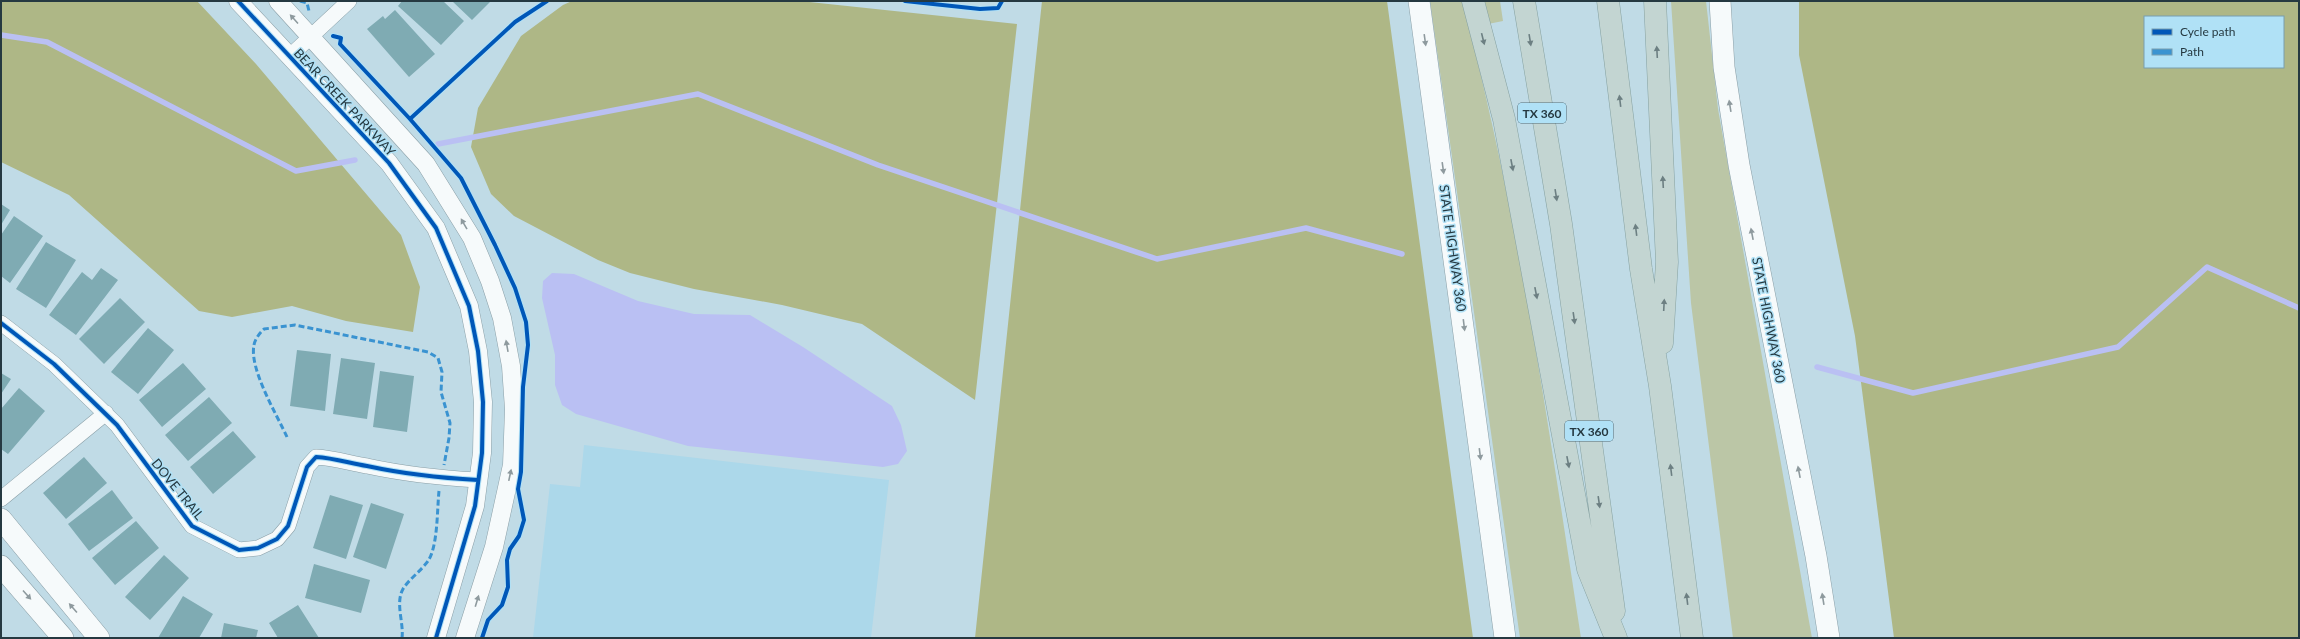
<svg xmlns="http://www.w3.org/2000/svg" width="2300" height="639" font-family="Lato,sans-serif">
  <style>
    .built { fill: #acd8ea }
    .green { fill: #bbc6a6 }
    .forest { fill: #aeb786; fill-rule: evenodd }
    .water { fill: #bac0f3 }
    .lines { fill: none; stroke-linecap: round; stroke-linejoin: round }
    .stream { stroke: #bac0f3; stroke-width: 5.5 }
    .building { fill: #7fabb3 }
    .minor-casing { stroke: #8a9fa7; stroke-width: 16 }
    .tertiary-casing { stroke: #8a9fa7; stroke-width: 19 }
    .secondary-casing { stroke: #8a9fa7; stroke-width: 22 }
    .motorway-casing { stroke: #85a1a1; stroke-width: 23 }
    .minor { stroke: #f6fafb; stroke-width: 15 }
    .tertiary { stroke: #f6fafb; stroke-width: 18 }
    .secondary { stroke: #f6fafb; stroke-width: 21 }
    .motorway { stroke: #c3d5d2; stroke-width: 22 }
    .quiet { stroke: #3a93d1; stroke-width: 3; stroke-dasharray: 6 3; stroke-linecap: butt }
    .cycleway-casing { stroke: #b0e1f6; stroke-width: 6 }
    .cycleway { stroke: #0057b8; stroke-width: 4 }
    .oneway { fill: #8e9a9e }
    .oneway2 { fill: #6c7f82 }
    .labels { text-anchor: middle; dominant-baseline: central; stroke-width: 3; stroke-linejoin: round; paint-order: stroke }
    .shield { fill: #b0e1f6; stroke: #4f6b77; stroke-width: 1 }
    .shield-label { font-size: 12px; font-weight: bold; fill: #253941 }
    .street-label { font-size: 13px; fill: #253941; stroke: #b0e1f6 }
  </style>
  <rect width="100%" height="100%" fill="#c0dbe6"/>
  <path class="built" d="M 584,445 L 889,480 L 871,638 L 533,638 L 550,484 L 580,487 Z"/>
  <path class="green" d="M 1430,1 L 1462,1 C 1518,210 1548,424 1581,638 L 1520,638 Z
    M 1482,1 L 1500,1 L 1503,21 L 1488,24 Z
    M 1671,1 L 1706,1 L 1718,109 L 1812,638 L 1733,638 L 1691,303 Z"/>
  <path class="forest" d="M 1,1 L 197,1 L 256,64 L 401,235 L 420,287 L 413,332 L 346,321 L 292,306 L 232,317 L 199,311 L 69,195 L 1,162 Z
    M 572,1 L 800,1 L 1017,24 L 975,400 L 862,324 L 782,305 L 694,289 L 630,273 L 598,260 L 514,216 L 491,194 L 471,147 L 478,108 L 521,36 L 563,5 Z
    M 1042,1 L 1387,1 L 1473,638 L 975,638 Z
    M 1799,1 L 2299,1 L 2299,638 L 1894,638 L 1855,336 L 1799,55 ZM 2145,17 L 2283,17 L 2283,67 L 2145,67 Z"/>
  <path class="water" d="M 552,273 L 574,274 L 638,301 L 694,314 L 750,315 L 803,347 L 892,406 L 901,425 L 907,451 L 898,464 L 883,467 L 688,446 L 576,414 L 562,405 L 555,385 L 555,355 L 542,298 L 543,281 Z"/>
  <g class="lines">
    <path class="stream" d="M 1,35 L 47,42 L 296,171 L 355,160
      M 438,144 L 698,94 L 878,165 L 1157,259 L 1306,228 L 1402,254
      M 1817,367 L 1913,393 L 2118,347 L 2207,267 L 2299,308"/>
  </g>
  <path class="building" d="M 402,1 L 443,1 L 464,21 L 441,45 L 398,6 Z
    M 452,1 L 491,1 L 472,20 Z
    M 395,10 L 435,54 L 409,77 L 367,29 L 383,16 L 385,19 Z
    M 1,204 L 10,210 L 1,225 Z
    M 14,216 L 43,236 L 10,283 L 1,276 L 1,235 Z
    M 46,242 L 76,260 L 46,308 L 16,289 Z
    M 101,268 L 118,280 L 76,335 L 49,315 L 82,272 L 92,280 Z
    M 120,298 L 145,322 L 104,364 L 79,339 Z
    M 148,328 L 174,350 L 138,394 L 111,372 Z
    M 297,350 L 331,354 L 325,411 L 290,406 Z
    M 341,358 L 375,363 L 367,419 L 333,414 Z
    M 183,363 L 206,389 L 162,427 L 139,400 Z
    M 380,371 L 414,376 L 407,432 L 373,427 Z
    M 1,373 L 11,379 L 1,394 Z
    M 19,388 L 45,411 L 8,454 L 1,449 L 1,409 Z
    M 209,397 L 232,423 L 188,461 L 165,435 Z
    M 233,431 L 256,457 L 213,494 L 190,467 Z
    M 84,457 L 107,483 L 66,519 L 43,493 Z
    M 112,490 L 133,518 L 89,551 L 68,524 Z
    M 330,495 L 363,505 L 346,559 L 313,548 Z
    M 371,503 L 404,514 L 386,569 L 353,557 Z
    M 136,521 L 159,548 L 115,585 L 92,558 Z
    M 164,555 L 189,578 L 150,620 L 125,597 Z
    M 314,564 L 370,580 L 361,613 L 305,598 Z
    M 183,596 L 213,614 L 199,638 L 158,638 Z
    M 298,605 L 319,638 L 278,638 L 269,623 Z
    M 224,623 L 258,630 L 256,638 L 221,638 Z"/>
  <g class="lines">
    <g class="minor-casing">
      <path id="minor" d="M 290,56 L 349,1
        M 1,323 L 54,364 L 117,425 L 192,526 L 239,550 L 258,548 L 277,539 L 288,526 L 307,467 L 316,457 C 334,458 349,463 367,466 C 404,474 441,478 478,480
        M 1,499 L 106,413"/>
    </g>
    <g class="tertiary-casing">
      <path id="tertiary" d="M 238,1 L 389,163 L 436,228 L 469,306 L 478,351 L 483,402 L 482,453 L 475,506 L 436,638
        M 278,1 L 426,164 L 472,238 L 490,281 L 502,318 L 511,366 L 514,409 L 512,465 L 494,547 L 465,638"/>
    </g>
    <g class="secondary-casing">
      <path id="secondary" d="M 1419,1 L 1505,638
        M 1720,1 L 1724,67 L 1739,165 L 1816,556 L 1829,638
        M 1,519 L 99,638
        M 1,566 L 63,638"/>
    </g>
    <g class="motorway-casing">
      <path id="motorway" d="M 1473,1 L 1504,119 L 1588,569 L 1616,638
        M 1524,1 L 1561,224 L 1614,611
        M 1608,1 L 1641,269 L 1660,386 L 1692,638
        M 1655,1 L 1667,262 L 1662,343"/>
    </g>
    <use href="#minor" class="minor"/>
    <use href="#tertiary" class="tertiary"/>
    <use href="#secondary" class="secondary"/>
    <use href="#motorway" class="motorway"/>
    <path class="quiet" d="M 300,1 L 307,3 L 309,11
      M 287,437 C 277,415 249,369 254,345 C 255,339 259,334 264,329 L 295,325 L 428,352 L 438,358 L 442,372 L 441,392 L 450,423 L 449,438 L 444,465
      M 402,638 C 404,623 395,603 403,589 C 409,579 421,571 428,561 C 438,546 437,510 439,491"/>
    <g class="cycleway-casing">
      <path id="cycleway" d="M 238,1 L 389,163 L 436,228 L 469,306 L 478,351 L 483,402 L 482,453 L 475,506 L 436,638
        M 905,1 L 980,9 L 998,8 L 1002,1
        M 333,36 L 341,38 L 340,44 L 410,119 L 515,22 L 547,1
        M 410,119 L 461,178 L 495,245 L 515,288 L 526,322 L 528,345 L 523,387 L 521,472 L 518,489 L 524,520 L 519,536 L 510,549 L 507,560 L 508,587 L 502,605 L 488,620 L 482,638
        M 1,323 L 54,364 L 117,425 L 192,526 L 239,550 L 258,548 L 277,539 L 288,526 L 307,467 L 316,457 C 334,458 349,463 367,466 C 404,474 441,478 478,480"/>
    </g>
    <use href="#cycleway" class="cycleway"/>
  </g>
  <defs><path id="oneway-solid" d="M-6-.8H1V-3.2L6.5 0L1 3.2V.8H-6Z"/></defs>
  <g class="oneway">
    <use href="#oneway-solid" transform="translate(294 19) rotate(-132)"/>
    <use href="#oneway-solid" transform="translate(1425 40) rotate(82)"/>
    <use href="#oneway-solid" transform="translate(1730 106) rotate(-99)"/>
    <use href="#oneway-solid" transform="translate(1443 168) rotate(82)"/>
    <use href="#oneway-solid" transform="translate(464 224) rotate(-120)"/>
    <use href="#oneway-solid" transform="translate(1752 234) rotate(-101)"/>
    <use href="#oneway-solid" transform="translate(1464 325) rotate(83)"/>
    <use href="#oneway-solid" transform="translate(507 346) rotate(-100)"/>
    <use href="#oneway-solid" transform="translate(1480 454) rotate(83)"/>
    <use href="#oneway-solid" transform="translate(1799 472) rotate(-101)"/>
    <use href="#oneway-solid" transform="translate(510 475) rotate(-78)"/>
    <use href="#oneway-solid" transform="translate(27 595) rotate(48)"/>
    <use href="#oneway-solid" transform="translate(1823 599) rotate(-99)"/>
    <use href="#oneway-solid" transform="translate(477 601) rotate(-73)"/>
    <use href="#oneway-solid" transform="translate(73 608) rotate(-131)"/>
  </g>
  <g class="oneway2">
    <use href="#oneway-solid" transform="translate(1483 39) rotate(76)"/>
    <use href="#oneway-solid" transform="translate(1530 40) rotate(81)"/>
    <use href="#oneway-solid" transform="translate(1657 52) rotate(-93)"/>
    <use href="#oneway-solid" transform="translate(1620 101) rotate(-97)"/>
    <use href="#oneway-solid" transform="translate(1512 165) rotate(79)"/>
    <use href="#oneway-solid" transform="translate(1663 182) rotate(-93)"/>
    <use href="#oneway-solid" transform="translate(1556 195) rotate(81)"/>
    <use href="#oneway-solid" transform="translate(1636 230) rotate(-97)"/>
    <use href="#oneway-solid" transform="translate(1536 293) rotate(79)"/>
    <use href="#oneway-solid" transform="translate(1664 305) rotate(-87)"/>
    <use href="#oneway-solid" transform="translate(1574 318) rotate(82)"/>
    <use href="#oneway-solid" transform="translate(1568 462) rotate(79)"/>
    <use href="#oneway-solid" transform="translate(1671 470) rotate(-97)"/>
    <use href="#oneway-solid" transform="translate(1599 502) rotate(82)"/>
    <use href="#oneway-solid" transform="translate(1687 599) rotate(-97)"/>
  </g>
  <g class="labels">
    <g class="shield">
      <rect x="1518" y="103" width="48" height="20" rx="3"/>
      <rect x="1565" y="421" width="48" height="20" rx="3"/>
    </g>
    <g class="shield-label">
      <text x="1542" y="113">TX 360</text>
      <text x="1589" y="431">TX 360</text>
    </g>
    <g class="street-label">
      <text transform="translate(345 102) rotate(47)">BEAR CREEK PARKWAY</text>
      <text transform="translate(1453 248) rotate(82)">STATE HIGHWAY 360</text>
      <text transform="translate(1769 320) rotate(79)">STATE HIGHWAY 360</text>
      <text transform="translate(178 489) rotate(51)">DOVE TRAIL</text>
    </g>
  </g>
  <rect width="2300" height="639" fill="none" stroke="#253941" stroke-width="4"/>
  <rect x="2144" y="16" width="140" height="52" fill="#b0e1f6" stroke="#789eae"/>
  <rect x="2152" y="29" width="20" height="6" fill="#0057b8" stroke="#789eae"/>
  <text x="2180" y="36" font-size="12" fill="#253941">Cycle path</text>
  <rect x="2152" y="49" width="20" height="6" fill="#3a93d1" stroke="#789eae"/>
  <text x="2180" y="56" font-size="12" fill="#253941">Path</text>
</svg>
